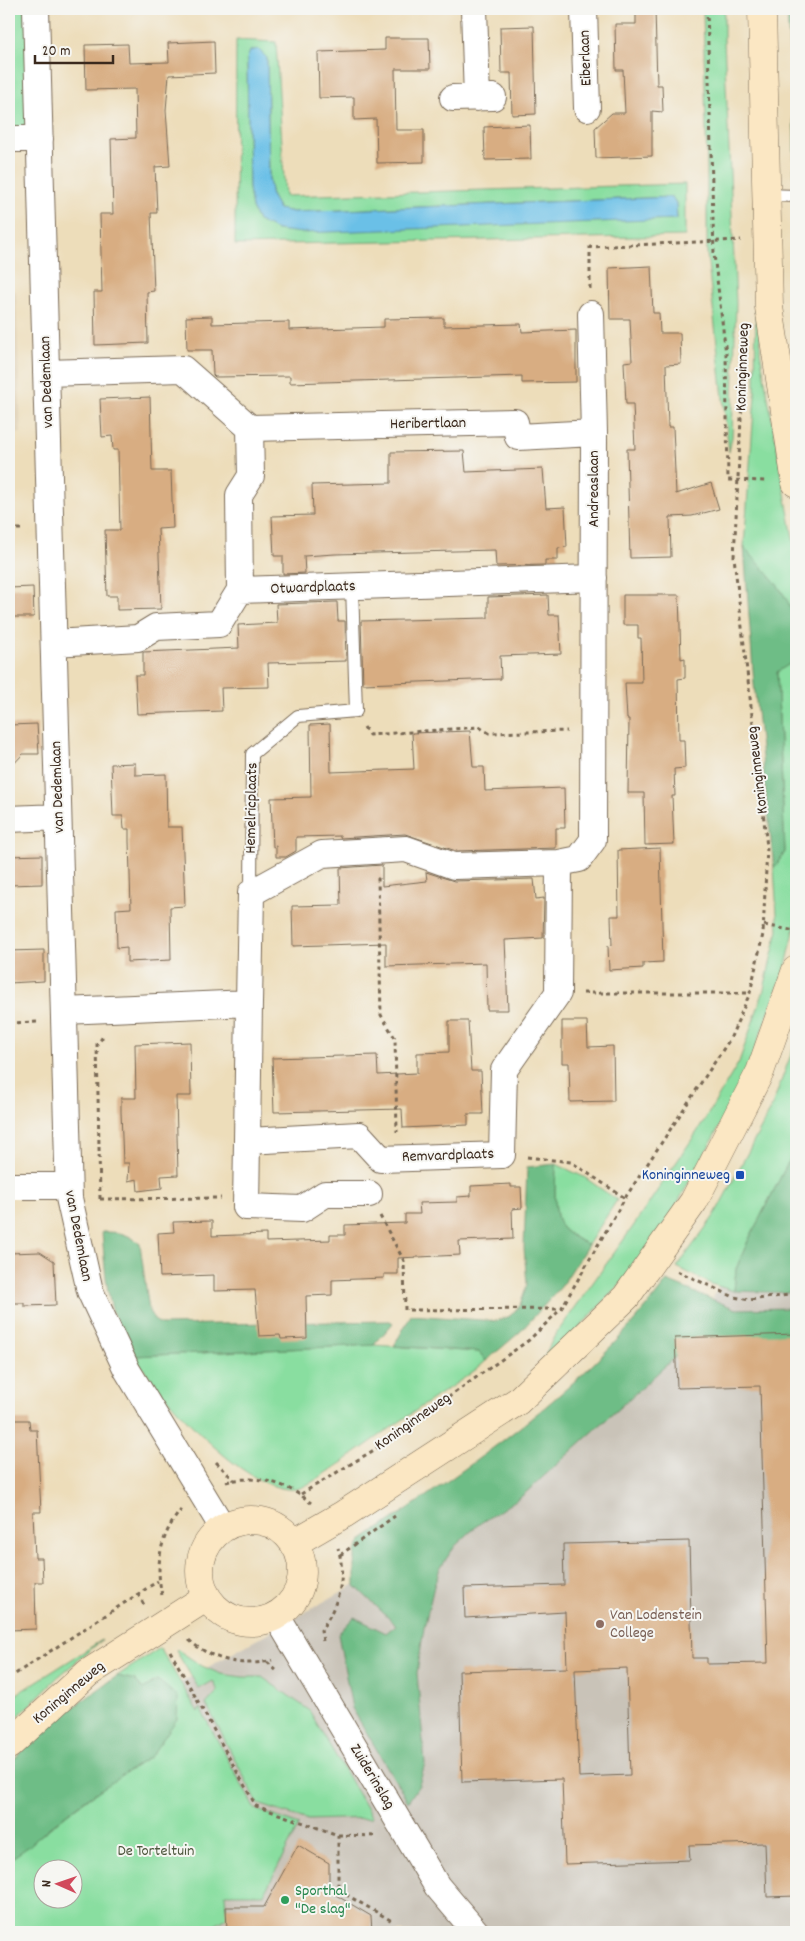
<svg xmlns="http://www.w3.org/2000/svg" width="805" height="1941" font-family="Dekko,sans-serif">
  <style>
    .built { fill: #deceb1 }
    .industrial { fill: #c9c3b8; fill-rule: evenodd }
    .green { fill: #89dea0; stroke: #62845f; fill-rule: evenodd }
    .forest { fill: #6ebd86; stroke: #547452 }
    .water { fill: #6ac0e7; stroke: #527582 }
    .building { fill: #d8ad82; fill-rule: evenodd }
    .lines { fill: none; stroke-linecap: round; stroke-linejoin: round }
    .service-casing { stroke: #796955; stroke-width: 14 }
    .minor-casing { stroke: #796955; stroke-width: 28 }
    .secondary-casing { stroke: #796955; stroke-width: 29 }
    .path { stroke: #796955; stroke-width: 3; stroke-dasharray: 4 4; stroke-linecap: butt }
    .service { stroke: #fff; stroke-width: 12 }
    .minor { stroke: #fff; stroke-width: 26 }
    .secondary { stroke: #fbe7c3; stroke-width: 28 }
    .transit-dot { fill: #1a4fb4; stroke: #f6f6f2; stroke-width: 2 }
    .education-dot { fill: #8d6e63; stroke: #f6f6f2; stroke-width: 2 }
    .leisure-dot { fill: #2e9e5b; stroke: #f6f6f2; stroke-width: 2 }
    .labels { text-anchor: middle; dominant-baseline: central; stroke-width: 4; stroke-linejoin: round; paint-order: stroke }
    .street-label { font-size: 16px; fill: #3b2a1e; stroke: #f6f6f2 }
    .transit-label { font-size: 16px; fill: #164399; stroke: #f6f6f2; text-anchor: end }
    .education-label { font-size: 16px; fill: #785e54; stroke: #f6f6f2; text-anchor: start }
    .park-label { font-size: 16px; fill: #4e573e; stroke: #f6f6f2 }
    .leisure-label { font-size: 16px; fill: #27864d; stroke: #f6f6f2; text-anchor: start }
  </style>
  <rect width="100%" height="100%" fill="#f6f6f2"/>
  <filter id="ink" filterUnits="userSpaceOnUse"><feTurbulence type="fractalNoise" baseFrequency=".02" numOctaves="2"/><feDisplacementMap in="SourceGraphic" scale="10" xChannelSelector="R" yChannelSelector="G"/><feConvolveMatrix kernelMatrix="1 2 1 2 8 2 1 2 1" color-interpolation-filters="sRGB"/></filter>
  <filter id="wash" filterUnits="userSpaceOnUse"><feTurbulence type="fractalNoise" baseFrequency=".0096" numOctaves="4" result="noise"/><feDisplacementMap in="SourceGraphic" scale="20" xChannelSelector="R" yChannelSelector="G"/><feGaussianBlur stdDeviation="1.12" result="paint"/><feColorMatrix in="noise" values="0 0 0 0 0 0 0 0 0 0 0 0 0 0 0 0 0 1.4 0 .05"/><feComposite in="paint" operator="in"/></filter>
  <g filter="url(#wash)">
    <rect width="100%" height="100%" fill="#edddba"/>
    <path class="built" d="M 16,291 L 21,433 L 9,434 L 12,524 L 9,524 L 9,292 Z"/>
    <path class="industrial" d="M 796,1141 L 796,1932 L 9,1932 L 9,1809 L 178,1684 L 442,1535 L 709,1305 ZM 42,1868 L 72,1868 L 72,1898 L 42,1898 Z"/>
    <path class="green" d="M 9,9 L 34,9 L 37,128 L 9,137 Z
      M 703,9 L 724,9 L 724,40 L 736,303 L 732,437 L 729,452 L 707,254 L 707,169 Z
      M 236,40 L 276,42 L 285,196 L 685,184 L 685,236 L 235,245 ZM 267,58 L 269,179 L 272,197 L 279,209 L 293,212 L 672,197 L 676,203 L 677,219 L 258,221 L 252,208 L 249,188 L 247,59 Z
      M 756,289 L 761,290 L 760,352 L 796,555 L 796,649 L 794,622 L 781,590 L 744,547 L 755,395 Z
      M 796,660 L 796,923 L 786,966 L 739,1091 L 671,1215 L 622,1282 L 575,1332 L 541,1363 L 554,1337 L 632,1228 L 701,1126 L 739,1062 L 763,993 L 778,930 L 774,868 L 785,852 L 777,671 Z
      M 796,1041 L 796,1147 L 748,1241 L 736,1269 L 734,1291 L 711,1284 L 677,1267 L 714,1216 L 770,1111 Z
      M 556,1164 L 584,1177 L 617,1200 L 588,1245 C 581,1241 571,1236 564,1230 C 551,1217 556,1181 556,1164 Z
      M 374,1345 L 479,1352 L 486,1361 C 472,1374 455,1384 440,1394 C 412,1413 385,1432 358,1451 C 347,1459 308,1487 297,1489 C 246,1496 160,1394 134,1356 Z
      M 102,1640 L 58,1677 L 9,1725 L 9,1699 Z
      M 160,1648 L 198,1712 L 200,1708 L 255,1809 L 299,1825 L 264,1894 L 225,1894 L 227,1918 L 210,1928 L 210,1932 L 9,1932 L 9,1860 C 36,1841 59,1819 86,1800 C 106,1784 129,1771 151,1756 L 157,1680 L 143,1689 L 135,1680 L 117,1676 ZM 42,1868 L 72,1868 L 72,1898 L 42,1898 Z
      M 178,1650 L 202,1666 L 221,1674 L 243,1677 L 262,1677 L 309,1710 L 372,1818 L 308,1820 L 258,1804 L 206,1704 L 218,1691 L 213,1681 L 199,1689 L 176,1651 Z"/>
    <path class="forest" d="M 787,9 L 796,9 L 796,185 L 794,185 L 794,132 Z
      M 744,547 C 759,564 778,582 788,602 C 796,619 796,641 796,660 L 777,672 L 785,852 L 774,868 L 754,684 Z
      M 796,1147 L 796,1293 L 734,1291 L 736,1269 L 748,1241 Z
      M 556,1164 C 556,1181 551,1217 564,1230 C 571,1236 581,1241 588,1245 L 561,1287 L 520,1332 L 486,1361 L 479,1352 L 394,1346 L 411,1315 L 496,1321 L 510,1316 L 520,1305 L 527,1284 L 524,1248 L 527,1167 Z
      M 102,1232 C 118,1232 128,1233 140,1244 L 149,1311 L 154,1320 L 162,1325 L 390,1321 L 393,1323 L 374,1345 L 134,1356 C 106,1316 106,1279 102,1232 Z
      M 667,1281 L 736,1309 L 796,1308 L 796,1337 L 695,1339 L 522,1496 L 479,1524 L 455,1546 L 440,1568 L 434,1586 L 424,1628 L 417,1673 L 425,1764 L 419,1785 L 408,1802 L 352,1708 L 338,1634 L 354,1617 L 386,1633 L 396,1625 L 355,1586 L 355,1552 L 361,1541 C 471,1465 586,1390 667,1281 Z
      M 117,1676 L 135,1680 L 143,1689 L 157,1680 L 160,1682 L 178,1697 L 177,1719 L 151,1756 L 85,1800 L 50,1827 L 28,1847 L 9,1860 L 9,1765 L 46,1727 Z"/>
    <path class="water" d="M 258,49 L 267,58 L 269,179 L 272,197 L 279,209 L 293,212 L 672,197 L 676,203 L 677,219 L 302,233 L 277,230 L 258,221 L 252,208 L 249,188 L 247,59 L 250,51 Z"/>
    <g id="blocks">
      <path class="building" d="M 636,9 L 655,9 L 657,85 L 662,85 L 663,112 L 652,111 L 652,156 L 596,158 L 595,128 L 612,113 L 625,113 L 623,70 L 616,70 L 615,24 L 636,24 Z
        M 534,26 L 536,114 L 512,115 L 511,73 L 501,73 L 500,27 Z
        M 385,38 L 429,38 L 430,69 L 395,69 L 396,130 L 424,130 L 424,162 L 377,163 L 376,119 L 354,120 L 354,97 L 319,98 L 318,52 L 385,50 Z
        M 214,41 L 215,73 L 169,75 L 166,110 L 170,166 L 155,167 L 157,213 L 151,213 L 154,291 L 147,292 L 148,343 L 95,345 L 94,292 L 102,292 L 100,214 L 113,214 L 111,139 L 136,138 L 135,89 L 86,90 L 85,45 L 128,44 L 129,63 L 169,62 L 168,43 Z
        M 530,125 L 531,159 L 485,160 L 484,127 Z
        M 651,266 L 653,313 L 659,313 L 660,333 L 680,333 L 681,364 L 666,365 L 668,427 L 673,427 L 676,494 L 711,483 L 719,509 L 692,516 L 670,517 L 671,557 L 630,558 L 627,449 L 635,449 L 633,404 L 626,404 L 624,362 L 632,361 L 630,319 L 610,319 L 609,268 Z
        M 212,316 L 212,324 L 289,322 L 289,330 L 384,327 L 384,319 L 444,318 L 444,326 L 521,324 L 522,332 L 576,330 L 576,382 L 522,383 L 522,376 L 290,383 L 290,376 L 215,377 L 213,375 L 212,350 L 187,350 L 186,317 Z
        M 150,397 L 152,471 L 171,471 L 173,528 L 158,529 L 161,609 L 117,610 L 117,596 L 107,596 L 105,530 L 120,530 L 118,450 L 113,450 L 112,436 L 102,437 L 100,399 Z
        M 464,451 L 466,472 L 543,469 L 546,508 L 565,507 L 567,547 L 558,548 L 558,560 L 545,560 L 545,565 L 496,566 L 495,550 L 335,554 L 304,556 L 305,573 L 283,574 L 283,556 L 274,556 L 272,516 L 313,515 L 312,485 L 391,483 L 391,452 Z
        M 33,587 L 34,617 L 9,617 L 9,588 Z
        M 548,595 L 549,615 L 559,615 L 561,654 L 500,656 L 501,679 L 363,684 L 361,621 L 488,618 L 488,597 Z
        M 623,595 L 679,595 L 681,659 L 685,658 L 685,678 L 678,679 L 679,740 L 684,740 L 685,768 L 674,769 L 675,796 L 672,796 L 674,844 L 645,845 L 644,793 L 628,793 L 629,719 L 627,719 L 625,683 L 642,683 L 641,638 L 638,638 L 638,625 L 623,625 Z
        M 337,602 L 338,621 L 345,621 L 346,661 L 268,663 L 269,687 L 221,688 L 222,711 L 137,714 L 135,675 L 143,675 L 143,652 L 239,648 L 238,625 L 277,623 L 276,604 Z
        M 37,724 L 39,754 L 23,754 L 9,769 L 9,725 Z
        M 330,724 L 331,772 L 414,769 L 412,733 L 470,731 L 473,767 L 484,767 L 485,791 L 564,788 L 565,828 L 556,828 L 556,848 L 456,851 L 405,834 L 340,838 L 340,836 L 296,837 L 296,851 L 286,857 L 276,857 L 276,846 L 273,847 L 271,798 L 311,797 L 310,725 Z
        M 135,763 L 135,775 L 166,774 L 167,827 L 182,827 L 185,906 L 170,907 L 171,960 L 127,962 L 127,947 L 117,948 L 116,909 L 131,908 L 129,841 L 129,829 L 124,829 L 123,816 L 113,816 L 111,764 Z
        M 660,848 L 663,962 L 643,963 L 643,968 L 609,970 L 608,946 L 612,945 L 611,916 L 619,916 L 618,850 Z
        M 42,855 L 42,884 L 9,885 L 9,856 Z
        M 382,865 L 382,886 L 427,881 L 426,872 L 454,881 L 534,879 L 536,899 L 544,898 L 543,938 L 505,940 L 508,1010 L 487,1010 L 486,963 L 386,966 L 386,943 L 293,946 L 292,906 L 341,905 L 340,868 Z
        M 44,950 L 44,981 L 9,983 L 9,951 Z
        M 449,1021 L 468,1021 L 471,1071 L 481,1071 L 483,1114 L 468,1114 L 468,1125 L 403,1128 L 402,1109 L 274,1112 L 272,1058 L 377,1055 L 378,1075 L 417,1073 L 417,1053 L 449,1052 Z
        M 562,1021 L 587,1021 L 588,1047 L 613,1046 L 614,1101 L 570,1102 L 569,1063 L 562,1063 Z
        M 190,1042 L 191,1096 L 176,1096 L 178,1175 L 161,1176 L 162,1188 L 138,1191 L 137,1179 L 128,1181 L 129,1163 L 123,1163 L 121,1112 L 121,1098 L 136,1098 L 135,1044 Z
        M 511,1184 L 511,1187 L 521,1187 L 522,1208 L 512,1209 L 513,1239 L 459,1241 L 460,1255 L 398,1258 L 398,1274 L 384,1274 L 384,1278 L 332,1280 L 332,1295 L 306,1296 L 307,1338 L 281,1339 L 280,1335 L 259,1336 L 255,1290 L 214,1291 L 214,1275 L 160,1277 L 158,1233 L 174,1232 L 173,1222 L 212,1221 L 212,1236 L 266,1234 L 266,1242 L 330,1240 L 330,1235 L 345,1235 L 345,1225 L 405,1223 L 405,1214 L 420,1214 L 419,1203 L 457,1202 L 457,1197 L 471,1196 L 471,1186 Z
        M 40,1252 L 54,1261 L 56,1305 L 24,1306 L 24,1303 L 9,1303 L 9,1253 Z
        M 796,1334 L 796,1896 L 767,1897 L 765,1843 L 689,1845 L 690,1860 L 565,1864 L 562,1779 L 462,1782 L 459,1671 L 567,1668 L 565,1612 L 465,1618 L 464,1588 L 564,1585 L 563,1544 L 689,1541 L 692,1658 L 707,1658 L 707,1664 L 768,1663 L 760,1386 L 677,1388 L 675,1338 ZM 627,1668 L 630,1775 L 579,1777 L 575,1670 Z
        M 9,1420 L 29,1420 L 30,1430 L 37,1430 L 41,1512 L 33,1512 L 35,1558 L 42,1558 L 43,1582 L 35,1582 L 36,1629 L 9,1630 Z
        M 298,1845 L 329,1863 L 329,1891 L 371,1916 L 372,1932 L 227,1932 L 226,1907 L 264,1907 Z"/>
    </g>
  </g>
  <g filter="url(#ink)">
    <use href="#blocks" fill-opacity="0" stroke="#796955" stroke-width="1"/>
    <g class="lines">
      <g class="service-casing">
        <path id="service" d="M 766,195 L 796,196
          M 251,893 L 252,754 L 298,716 L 356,711 L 352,586"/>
      </g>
      <g class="minor-casing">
        <path id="minor" d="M 36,9 L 69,1198 L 90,1291 L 127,1370 L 223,1528
          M 474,9 L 477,98
          M 584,9 L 587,108
          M 453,98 L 493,97
          M 9,139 L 40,139
          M 46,373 L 183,369 L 250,428
          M 240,590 L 239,495 L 251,476 L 250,428 L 515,422 L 518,437 L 594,433
          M 240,590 L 594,578
          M 54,643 L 138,638 L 156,627 L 219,624 L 240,590
          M 9,819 L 58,817
          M 64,1011 L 249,1003 L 251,893 L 322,854 L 406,849 L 454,866 L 559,863 L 579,859 L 593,840 L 594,433 L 591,314
          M 247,1141 L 249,1003
          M 9,1186 L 68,1186
          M 369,1194 L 325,1194 L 302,1209 L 246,1207 L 247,1141 L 359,1135 L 381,1159 L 502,1155 L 504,1070 L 558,993 L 559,863
          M 276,1615 L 437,1886 L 476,1932"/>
      </g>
      <g class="secondary-casing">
        <path id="secondary" d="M 762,9 L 769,307 L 796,483
          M200 1571a51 51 0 1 1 102 0a51 51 0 1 1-102 0Z
          M 294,1543 L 344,1514 L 518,1401 L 626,1297 L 694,1201 L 760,1072 L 796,970
          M 9,1745 L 88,1673 L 207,1597"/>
      </g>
      <path class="path" d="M 707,9 L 714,254 L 726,354 L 728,480 L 768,481
        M 590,289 L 590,247 L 741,240
        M 9,529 L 25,529
        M 364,727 L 369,735 L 479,727 L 489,733 L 567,731
        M 379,878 L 378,879 L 381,1015 L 395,1038 L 397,1132
        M 764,925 L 796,931
        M 583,993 L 750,993
        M 9,1023 L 39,1022
        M 527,1157 L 571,1162 L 625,1198
        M 100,1199 L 97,1044 L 102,1038 L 102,1034
        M 100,1199 L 221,1198
        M 380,1216 L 404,1261 L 405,1310 L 561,1309
        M 677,1271 L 734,1297 L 749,1300 L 796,1294
        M 216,1462 L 234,1480
        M 226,1482 C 257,1474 287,1483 311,1503
        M 301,1494 L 374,1450 L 529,1340 L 561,1309 L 625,1198 L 730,1039 L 750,993 L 763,934 L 767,847 L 734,557 L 745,339
        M 340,1555 L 395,1516
        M 138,1594 L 145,1607
        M 162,1595 C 155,1564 160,1535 181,1510
        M 189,1640 C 211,1660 244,1668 272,1660
        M 323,1641 L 321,1630 C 338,1605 347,1578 338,1548
        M 170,1651 L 256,1806 L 338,1835 L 338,1890 L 392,1921
        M 267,1662 L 277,1671
        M 9,1678 L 158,1581
        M 338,1835 L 378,1836"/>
      <use href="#service" class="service"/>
      <use href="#minor" class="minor"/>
      <use href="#secondary" class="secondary"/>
    </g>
  </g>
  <rect class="transit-dot" x="735" y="1170" width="10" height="10" rx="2.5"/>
  <circle class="education-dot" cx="600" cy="1624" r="5"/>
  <circle class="leisure-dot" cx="285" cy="1900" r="5"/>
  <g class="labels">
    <g class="street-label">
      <text transform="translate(586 58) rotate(-92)">Eiberlaan</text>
      <text transform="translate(743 367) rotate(-88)">Koninginneweg</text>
      <text transform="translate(47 382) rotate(-92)">van Dedemlaan</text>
      <text transform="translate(428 424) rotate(-1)">Heribertlaan</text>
      <text transform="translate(594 489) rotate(-90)">Andreaslaan</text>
      <text transform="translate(313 588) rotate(-2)">Otwardplaats</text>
      <text transform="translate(758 770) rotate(-97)">Koninginneweg</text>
      <text transform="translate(58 787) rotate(-92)">van Dedemlaan</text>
      <text transform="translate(252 808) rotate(-89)">Hemelricplaats</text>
      <text transform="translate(448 1156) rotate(-2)">Remvardplaats</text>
      <text transform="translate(78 1236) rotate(79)">van Dedemlaan</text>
      <text transform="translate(413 1422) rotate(-35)">Koninginneweg</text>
      <text transform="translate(69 1693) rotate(-40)">Koninginneweg</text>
      <text transform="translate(372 1777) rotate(59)">Zuiderinslag</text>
    </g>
    <g class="transit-label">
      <text x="730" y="1175">Koninginneweg</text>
    </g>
    <g class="education-label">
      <text x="610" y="1615">Van Lodenstein<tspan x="610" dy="18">College</tspan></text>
    </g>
    <g class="park-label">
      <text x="156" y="1851">De Torteltuin</text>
    </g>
    <g class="leisure-label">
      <text x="295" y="1891">Sporthal<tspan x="295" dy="18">"De slag"</tspan></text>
    </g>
  </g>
  <rect width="805" height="1941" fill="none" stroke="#f6f6f2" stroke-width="30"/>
  <g transform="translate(58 1884) rotate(272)"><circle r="24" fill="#f6f6f2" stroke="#aba49d"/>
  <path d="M0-4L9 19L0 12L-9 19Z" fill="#d1495b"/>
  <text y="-8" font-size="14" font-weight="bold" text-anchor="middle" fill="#3b2a1e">N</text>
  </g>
  <path d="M35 55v8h78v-8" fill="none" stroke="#3b2a1e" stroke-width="2.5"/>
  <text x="42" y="55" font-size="15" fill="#3b2a1e" stroke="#f6f6f2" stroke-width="4" paint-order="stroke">20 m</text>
</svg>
